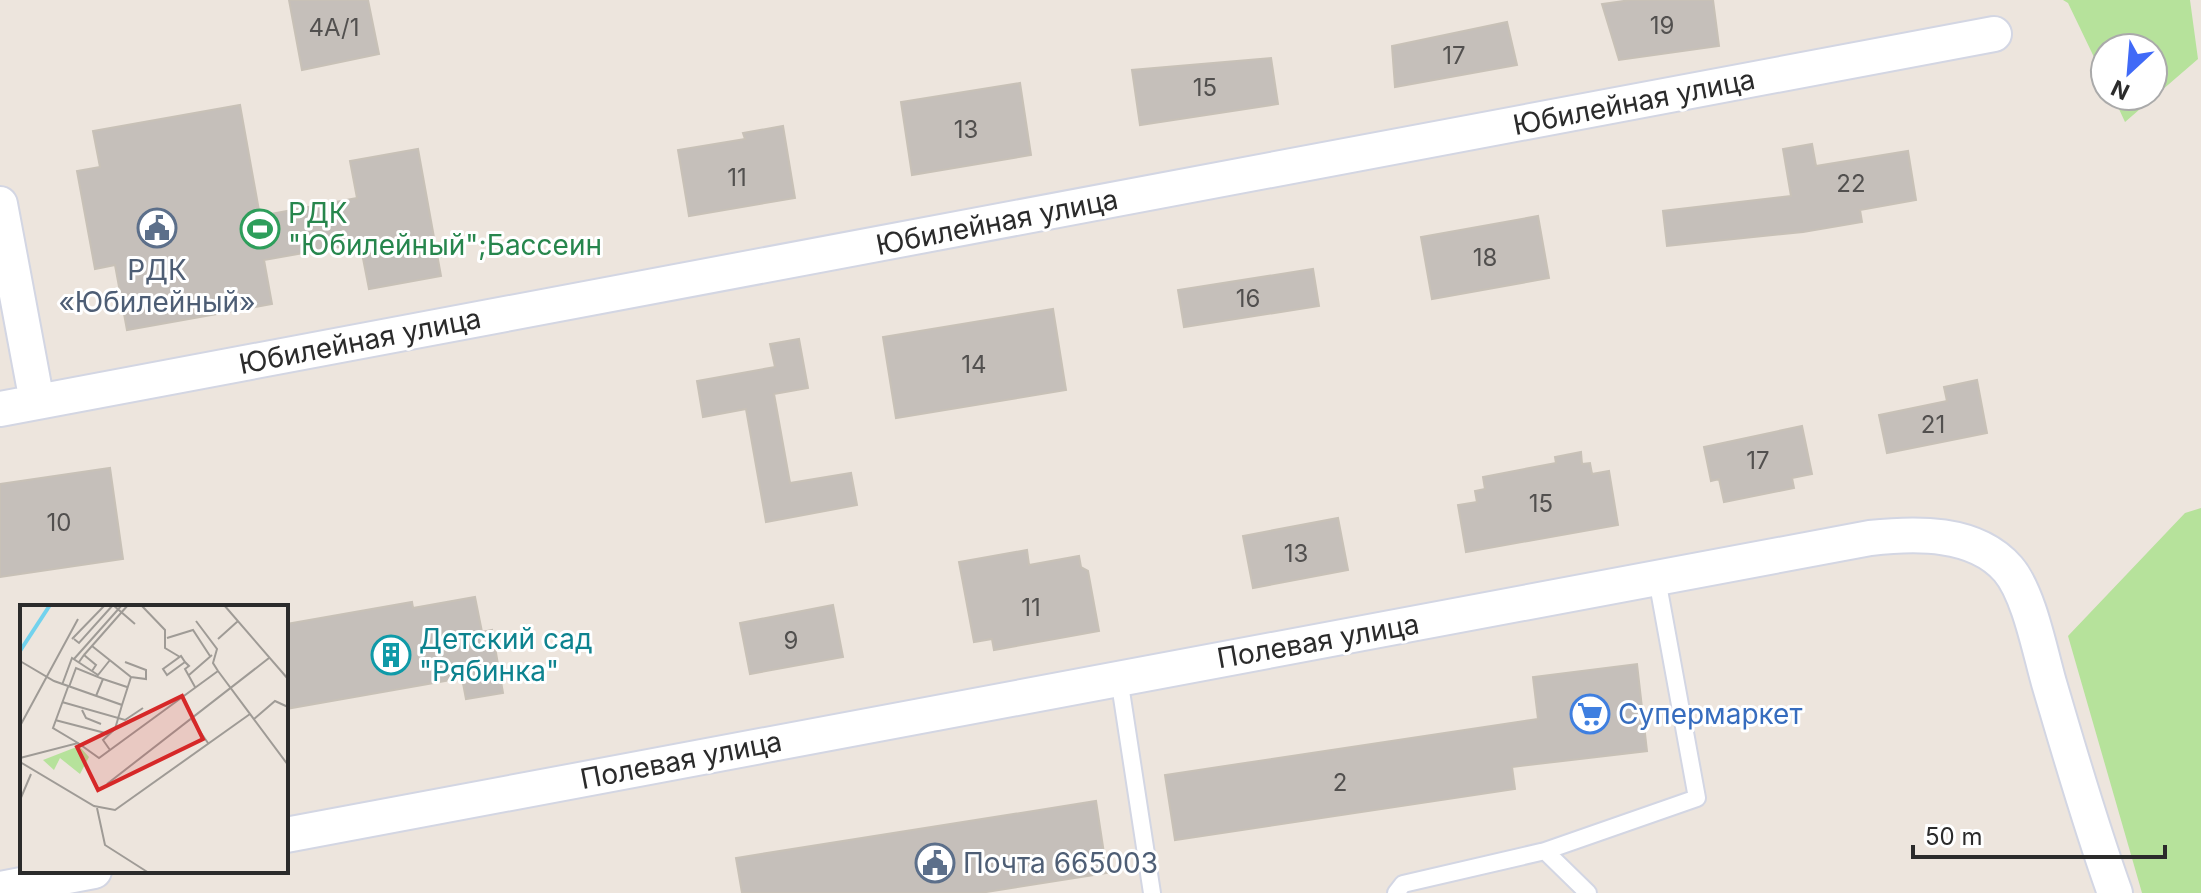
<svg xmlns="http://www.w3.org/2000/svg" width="2201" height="893" font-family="Inter,sans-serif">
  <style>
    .green { fill: #b6e29b }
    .building { fill: #c5bfba; stroke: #c8c1b7; stroke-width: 2 }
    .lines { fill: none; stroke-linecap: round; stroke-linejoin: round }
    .service-casing { stroke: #d3d6e3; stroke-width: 20 }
    .minor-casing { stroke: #d3d6e3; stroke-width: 38 }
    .service { stroke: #fff; stroke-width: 16 }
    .minor { stroke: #fff; stroke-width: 34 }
    .labels { text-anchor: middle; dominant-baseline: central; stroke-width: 6; stroke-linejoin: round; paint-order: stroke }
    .number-label { font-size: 24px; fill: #52504f }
    .street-label { font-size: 28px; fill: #2b2b2b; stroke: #fff }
    .leisure-label { font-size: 28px; fill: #27864d; stroke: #fff; text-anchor: start }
    .service-label { font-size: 28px; fill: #4e5e75; stroke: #fff }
    .culture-label { font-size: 28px; fill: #0d838f; stroke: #fff; text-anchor: start }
    .shop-label { font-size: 28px; fill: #366cbe; stroke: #fff; text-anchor: start }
    .inset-river { fill: none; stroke: #72d2ed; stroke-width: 4 }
    .inset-road { fill: none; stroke: #9f9b96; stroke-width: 2 }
    .view { fill: #d62828; fill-opacity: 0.15; stroke: #d62828; stroke-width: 4 }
    .inset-edge { fill: none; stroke: #2b2b2b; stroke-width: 4 }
  </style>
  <rect width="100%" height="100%" fill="#ede5dd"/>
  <path class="green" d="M 2063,0 L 2190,0 L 2198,59 L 2125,122 L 2113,96 L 2153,96 L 2153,48 L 2105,48 L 2105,80 L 2068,3 Z
    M 2201,508 L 2201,893 L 2142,893 L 2068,636 L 2185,513 Z"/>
  <path class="building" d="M 289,0 L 368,0 L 379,54 L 302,70 Z
    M 1631,0 L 1713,0 L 1719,46 L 1619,60 L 1602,4 Z
    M 1507,22 L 1517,65 L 1395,87 L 1392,46 Z
    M 1271,58 L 1278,104 L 1140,125 L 1132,70 Z
    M 1020,83 L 1031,155 L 912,175 L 901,102 Z
    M 240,105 L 260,216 L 357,198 L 350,161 L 418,149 L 441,276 L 369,289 L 360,243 L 264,260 L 272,304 L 127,330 L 115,265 L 95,269 L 77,171 L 100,167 L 93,131 Z
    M 783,126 L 795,198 L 689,216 L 678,150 L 745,139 L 743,133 Z
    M 1812,144 L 1816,166 L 1908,151 L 1916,200 L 1860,210 L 1862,222 L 1803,232 L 1667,246 L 1663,211 L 1791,196 L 1783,149 Z
    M 1538,216 L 1549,278 L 1432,299 L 1421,237 Z
    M 1313,269 L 1319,306 L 1184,327 L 1178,290 Z
    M 1053,309 L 1066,390 L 896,418 L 883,337 Z
    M 799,339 L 808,388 L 774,394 L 790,483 L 851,473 L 857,505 L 766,522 L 746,409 L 703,417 L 697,381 L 775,367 L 770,344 Z
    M 1977,380 L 1987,433 L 1887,453 L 1879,415 L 1947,401 L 1944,387 Z
    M 1802,426 L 1812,474 L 1792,478 L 1794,488 L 1724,502 L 1719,479 L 1711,481 L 1704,447 Z
    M 1581,452 L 1582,464 L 1590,463 L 1592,474 L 1609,471 L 1618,525 L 1466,552 L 1458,505 L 1477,502 L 1475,491 L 1485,489 L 1483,477 L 1556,463 L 1555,457 Z
    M 110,468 L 123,559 L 0,577 L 0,484 Z
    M 1338,518 L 1348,570 L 1253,588 L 1243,536 Z
    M 1027,550 L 1029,565 L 1079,556 L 1081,567 L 1088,571 L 1099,631 L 994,650 L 992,639 L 974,642 L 959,562 Z
    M 475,597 L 482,632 L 492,630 L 503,693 L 466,699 L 462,678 L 286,709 L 286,624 L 412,602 L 413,608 Z
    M 833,605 L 843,657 L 750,674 L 740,623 Z
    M 1637,664 L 1647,751 L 1512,767 L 1515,789 L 1175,840 L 1165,775 L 1538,719 L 1533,677 Z
    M 1096,801 L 1107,873 L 980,893 L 742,893 L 736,858 Z"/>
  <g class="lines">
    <g class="service-casing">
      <path id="service" d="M 1119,678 L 1152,893
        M 1545,851 L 1588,893
        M 1396,893 L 1403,884 L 1545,851 L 1697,798 L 1657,579"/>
    </g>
    <g class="minor-casing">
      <path id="minor" d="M 0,204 L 37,402
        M 0,409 L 1994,34
        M 286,835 L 1870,538 C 1915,533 1975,531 2008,569 C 2029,593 2040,652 2049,683 C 2070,754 2090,824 2115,893
        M 0,889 L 94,871"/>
    </g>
    <use href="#service" class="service"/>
    <use href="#minor" class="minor"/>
  </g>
  <defs>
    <g id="civic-ring" transform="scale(2)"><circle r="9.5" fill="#fff" stroke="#5c6f8a" stroke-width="1.5"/><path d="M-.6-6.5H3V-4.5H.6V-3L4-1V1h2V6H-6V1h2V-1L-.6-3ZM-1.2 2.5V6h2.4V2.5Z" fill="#5c6f8a"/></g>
    <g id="stadium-ring" transform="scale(2)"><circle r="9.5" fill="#fff" stroke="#2e9e5b" stroke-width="1.5"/><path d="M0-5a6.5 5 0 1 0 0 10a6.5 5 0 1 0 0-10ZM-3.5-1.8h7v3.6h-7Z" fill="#2e9e5b"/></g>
    <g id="building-ring" transform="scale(2)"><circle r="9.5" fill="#fff" stroke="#0f9aa8" stroke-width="1.5"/><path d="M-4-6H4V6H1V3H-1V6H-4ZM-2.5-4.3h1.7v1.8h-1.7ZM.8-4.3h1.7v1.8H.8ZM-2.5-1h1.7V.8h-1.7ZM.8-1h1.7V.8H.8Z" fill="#0f9aa8"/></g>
    <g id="supermarket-ring" transform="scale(2)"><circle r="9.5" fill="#fff" stroke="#3f7fe0" stroke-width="1.5"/><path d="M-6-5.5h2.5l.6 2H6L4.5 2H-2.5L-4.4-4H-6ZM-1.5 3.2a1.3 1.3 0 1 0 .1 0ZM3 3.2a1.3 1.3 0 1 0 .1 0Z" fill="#3f7fe0"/></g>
  </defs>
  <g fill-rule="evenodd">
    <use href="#civic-ring" x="157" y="228"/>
    <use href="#stadium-ring" x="260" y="229"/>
    <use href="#building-ring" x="391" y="655"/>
    <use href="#supermarket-ring" x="1590" y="714"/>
    <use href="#civic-ring" x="935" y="863"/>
  </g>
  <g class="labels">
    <g class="number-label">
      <text x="1662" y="25">19</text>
      <text x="334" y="27">4А/1</text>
      <text x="1454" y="55">17</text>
      <text x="1205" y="87">15</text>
      <text x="966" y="129">13</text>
      <text x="737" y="177">11</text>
      <text x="1851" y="183">22</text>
      <text x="1485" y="257">18</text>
      <text x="1248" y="298">16</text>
      <text x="974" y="364">14</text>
      <text x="1933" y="424">21</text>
      <text x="1758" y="460">17</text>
      <text x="1541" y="503">15</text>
      <text x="59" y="522">10</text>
      <text x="1296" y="553">13</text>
      <text x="1031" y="607">11</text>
      <text x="791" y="640">9</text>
      <text x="1340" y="782">2</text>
    </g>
    <g class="street-label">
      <text transform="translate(1634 102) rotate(-11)">Юбилейная улица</text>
      <text transform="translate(997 222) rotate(-11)">Юбилейная улица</text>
      <text transform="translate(360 341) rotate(-11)">Юбилейная улица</text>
      <text transform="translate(1318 641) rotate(-10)">Полевая улица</text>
      <text transform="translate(681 760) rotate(-11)">Полевая улица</text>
    </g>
    <g class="leisure-label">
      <text x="288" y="213">РДК<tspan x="288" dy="32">"Юбилейный";Бассеин</tspan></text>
    </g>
    <g class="service-label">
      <text x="157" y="270">РДК<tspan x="157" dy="32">«Юбилейный»</tspan></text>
      <text x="963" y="863" text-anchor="start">Почта 665003</text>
    </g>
    <g class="culture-label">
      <text x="419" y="639">Детский сад<tspan x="419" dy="32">"Рябинка"</tspan></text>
    </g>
    <g class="shop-label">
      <text x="1618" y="714">Супермаркет</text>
    </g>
  </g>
  <g transform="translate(20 605)">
    <rect width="268" height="268" fill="#ede5dd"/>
    <path d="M 59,141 L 69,152 L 60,169 L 40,153 L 34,165 L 23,155 Z" fill="#b6e29b"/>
    <path class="inset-river" d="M 0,46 L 30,0"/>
    <path class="inset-road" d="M 121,0 L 145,25 L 145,43 L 160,52M 204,0 L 268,74M 176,16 L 197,44 L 193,58 L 198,66 L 268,160M 147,33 L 173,25 L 190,51M 52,34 L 85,0M 54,34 L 59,38 L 93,0 L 115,19M 198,34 L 218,16M 72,41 L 111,72 L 126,74 L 126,65 L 105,57M 64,50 L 108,0M 54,54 L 102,0M 0,56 L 34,76 L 102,100 L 95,124 L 83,135 L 90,145M 59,57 L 64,50 L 76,60 L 72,66M 165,57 L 147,70 L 143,64 L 161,51 L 165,57 L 169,61 L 165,64 L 175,82M 169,70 L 192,50M 83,74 L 107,82M 42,80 L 52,53 L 78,70 L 90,55M 48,82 L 33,123 L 58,138M 49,82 L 56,63 L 83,74 L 76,91M 42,97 L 105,115 L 123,103M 102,100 L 111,72M 62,105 L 66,113 L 81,119M 234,114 L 255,96 L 268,102M 35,115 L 89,129M 172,115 L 188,138M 0,121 L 58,14M 0,153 L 58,138 L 79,153 L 198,66M 0,157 L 74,201 L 95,205 L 230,109M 87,179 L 249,53M 0,195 L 11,169M 77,203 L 85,240 L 129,268"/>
    <path class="view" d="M 162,91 L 183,134 L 78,185 L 57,142 Z"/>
    <rect width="268" height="268" class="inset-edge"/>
  </g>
  <g transform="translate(2129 72) rotate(206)"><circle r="38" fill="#ffffff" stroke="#aaaaaa" stroke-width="2"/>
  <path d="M0-6L14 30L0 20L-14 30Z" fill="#406af7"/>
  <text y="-12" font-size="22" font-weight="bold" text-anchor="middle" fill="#2b2b2b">N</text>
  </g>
  <path d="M1913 845v12h252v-12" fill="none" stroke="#2b2b2b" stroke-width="4"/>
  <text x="1925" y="845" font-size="24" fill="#2b2b2b" stroke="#ffffff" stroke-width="6" paint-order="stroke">50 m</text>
</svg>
